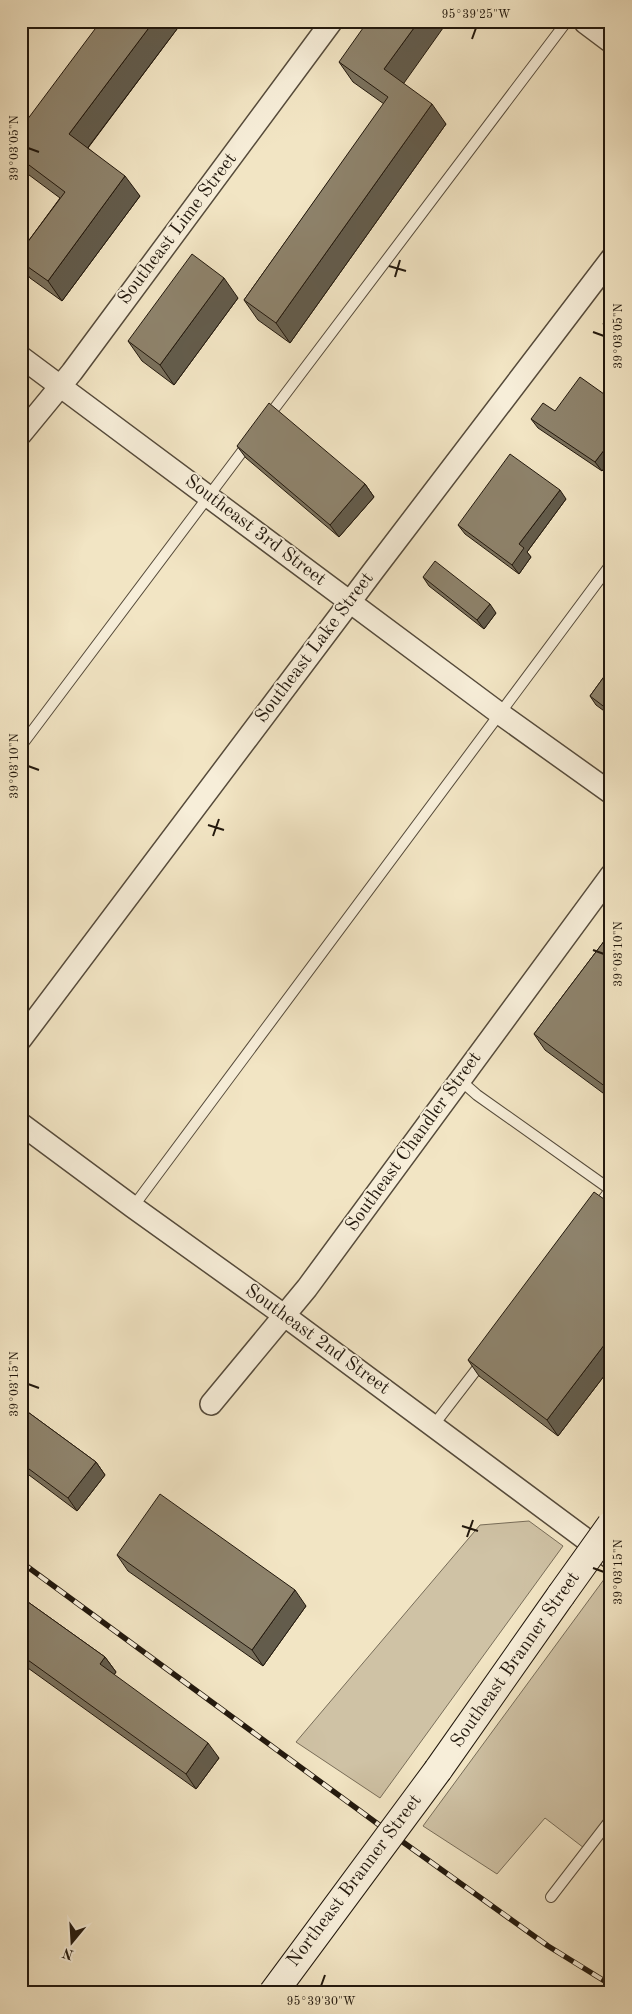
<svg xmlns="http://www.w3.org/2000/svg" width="632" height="2014" font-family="'Old Standard TT',serif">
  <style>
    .green { fill: #cfc2a5; stroke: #786d59 }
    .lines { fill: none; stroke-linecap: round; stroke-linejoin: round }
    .service-casing { stroke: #564b3b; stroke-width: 12 }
    .minor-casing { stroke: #564b3b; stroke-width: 24 }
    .tertiary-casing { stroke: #564b3b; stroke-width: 29 }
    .secondary-casing { stroke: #22180d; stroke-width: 30 }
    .service { stroke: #f7eed9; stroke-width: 10 }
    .minor { stroke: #f7eed9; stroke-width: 21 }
    .tertiary { stroke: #f7eed9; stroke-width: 26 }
    .secondary { stroke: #f7eed9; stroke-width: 28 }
    .rail-casing { stroke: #22180d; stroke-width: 5.5 }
    .rail { stroke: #f7eed9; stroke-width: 4; stroke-dasharray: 11; stroke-linecap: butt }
    .secondary-bridge-casing { stroke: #22180d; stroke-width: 30; stroke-linecap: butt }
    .secondary-bridge { stroke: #f7eed9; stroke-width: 28 }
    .wall { fill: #7a715d; stroke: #22180d }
    .shaded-wall { fill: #635c4c; stroke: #22180d }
    .building { fill: #8e836c; stroke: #22180d }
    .ticks { fill: none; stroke: #22180d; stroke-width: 2 }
    .labels { text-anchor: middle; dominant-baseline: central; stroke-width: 4; stroke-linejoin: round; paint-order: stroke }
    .street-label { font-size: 19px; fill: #22180d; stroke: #f7eed9 }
    .neatline { fill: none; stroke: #22180d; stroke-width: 2 }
    .ticks-label { font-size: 12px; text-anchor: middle; fill: #22180d }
  </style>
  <rect width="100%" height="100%" fill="#f2e5c4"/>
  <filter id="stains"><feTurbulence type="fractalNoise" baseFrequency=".004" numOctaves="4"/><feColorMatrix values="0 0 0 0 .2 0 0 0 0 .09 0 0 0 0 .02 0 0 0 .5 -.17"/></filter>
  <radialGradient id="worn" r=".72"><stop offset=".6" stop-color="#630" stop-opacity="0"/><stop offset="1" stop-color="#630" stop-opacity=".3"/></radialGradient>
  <path class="green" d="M 529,1521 L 563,1546 L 380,1798 L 296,1742 L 480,1525 Z
    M 605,1578 L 611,1583 L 611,1813 L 584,1848 L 545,1818 L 497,1874 L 423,1826 Z"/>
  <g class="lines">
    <g class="service-casing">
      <path id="service" d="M 268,417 L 567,21
        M 21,746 L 250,441
        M 460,1080 L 477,1095 L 611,1190
        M 133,1207 L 611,564
        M 596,1209 L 610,1190
        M 433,1426 L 483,1361
        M 551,1897 L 611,1819"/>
    </g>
    <g class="minor-casing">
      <path id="minor" d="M 21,357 L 499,713 L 611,793
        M 21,434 L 72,372 L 332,21
        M 21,1039 L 374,570 L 611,259
        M 21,1124 L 133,1207 L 285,1316 L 611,1558
        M 211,1404 L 307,1288 L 611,875"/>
    </g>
    <g class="tertiary-casing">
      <path id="tertiary" d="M 587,21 L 611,39"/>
    </g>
    <g class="secondary-casing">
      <path id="secondary" d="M 438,1770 L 561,1595"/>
    </g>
    <use href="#service" class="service"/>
    <use href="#minor" class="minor"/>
    <use href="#tertiary" class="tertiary"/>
    <use href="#secondary" class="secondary"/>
    <g class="rail-casing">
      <path id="rail" d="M 21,1562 L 382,1827 L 548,1946 L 611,1985"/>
    </g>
    <use href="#rail" class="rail"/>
    <g class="secondary-bridge-casing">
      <path id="secondary-bridge" d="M 561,1595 L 611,1525
        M 273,1993 L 438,1770"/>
    </g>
    <use href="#secondary-bridge" class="secondary-bridge"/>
  </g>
  <path class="wall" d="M 183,21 L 88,148 L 140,196 L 62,301 L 30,278 L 21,265 L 21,251 L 60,198 L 21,169 L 21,128 Z
    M 339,62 L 403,83 L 446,124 L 290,343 L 258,320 L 244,300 L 384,104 L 353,82 Z
    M 238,298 L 174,385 L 142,361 L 128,341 Z
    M 611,313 L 611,334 L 603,324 Z
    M 611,399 L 611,459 L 602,471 L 538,428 L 531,419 L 555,411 Z
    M 237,446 L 365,484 L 374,497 L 339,537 L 246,458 Z
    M 566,499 L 527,552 L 531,557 L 519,574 L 465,534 L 458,525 Z
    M 423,577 L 496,613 L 484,629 L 429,586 Z
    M 611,667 L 611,716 L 596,705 L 590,696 Z
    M 611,932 L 611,1099 L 545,1050 L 534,1034 Z
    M 611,1204 L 611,1367 L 558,1436 L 479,1376 L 468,1360 Z
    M 21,1407 L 96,1462 L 105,1475 L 77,1511 L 21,1469 Z
    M 117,1555 L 306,1606 L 263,1666 L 128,1571 Z
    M 21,1597 L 105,1657 L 116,1672 L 114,1675 L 219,1758 L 196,1789 L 21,1663 Z"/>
  <path class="shaded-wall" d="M 154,21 L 183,21 L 83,154 L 69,134 Z
    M 419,21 L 448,21 L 399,90 L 384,69 Z
    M 432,104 L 446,124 L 290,343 L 276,323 Z
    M 125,176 L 140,196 L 62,301 L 48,281 Z
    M 224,278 L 238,298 L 174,385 L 160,365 Z
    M 611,441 L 611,459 L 602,471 L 595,462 Z
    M 365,484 L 374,497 L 339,537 L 330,525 Z
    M 560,490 L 566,499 L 527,552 L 531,557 L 519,574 L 512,565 L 519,544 Z
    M 490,604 L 496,613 L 484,629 L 477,620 Z
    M 611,1336 L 611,1367 L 558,1436 L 547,1420 Z
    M 96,1462 L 105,1475 L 77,1511 L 68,1498 Z
    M 295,1590 L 306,1606 L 263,1666 L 252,1650 Z
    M 105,1657 L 116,1672 L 110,1680 L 100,1664 Z
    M 208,1743 L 219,1758 L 196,1789 L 186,1774 Z"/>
  <path class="building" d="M 101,21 L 154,21 L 69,134 L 125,176 L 48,281 L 21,262 L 21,251 L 65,192 L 21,159 L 21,128 Z
    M 368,21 L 419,21 L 384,69 L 432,104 L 276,323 L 244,300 L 388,97 L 339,62 Z
    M 192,254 L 224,278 L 160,365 L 128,341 Z
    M 611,313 L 611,330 L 603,324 Z
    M 580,377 L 611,399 L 611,441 L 595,462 L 531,419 L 543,403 L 555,411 Z
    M 269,403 L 365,484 L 330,525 L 237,446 Z
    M 510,454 L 560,490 L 519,544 L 524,548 L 512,565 L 458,525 Z
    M 435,561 L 490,604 L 477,620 L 423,577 Z
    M 611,667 L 611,712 L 590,696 Z
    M 611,932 L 611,1089 L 610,1090 L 534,1034 Z
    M 594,1192 L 611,1204 L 611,1336 L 547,1420 L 468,1360 Z
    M 21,1407 L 96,1462 L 68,1498 L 21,1463 Z
    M 160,1494 L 295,1590 L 252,1650 L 117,1555 Z
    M 21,1597 L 105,1657 L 100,1664 L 208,1743 L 186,1774 L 21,1655 Z"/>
  <path class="ticks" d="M 472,39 L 476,28M 28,148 L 39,152M 389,266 L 406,271M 395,277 L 400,260M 593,332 L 604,336M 28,766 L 39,770M 208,825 L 224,830M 213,836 L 219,819M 593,950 L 604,954M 28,1384 L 39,1388M 462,1526 L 478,1531M 467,1537 L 473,1520M 593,1568 L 604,1572M 321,1986 L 325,1975"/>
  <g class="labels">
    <g class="street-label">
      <text transform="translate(178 229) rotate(-53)">Southeast Lime Street</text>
      <text transform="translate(255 531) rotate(37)">Southeast 3rd Street</text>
      <text transform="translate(315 648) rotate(-53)">Southeast Lake Street</text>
      <text transform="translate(414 1142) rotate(-54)">Southeast Chandler Street</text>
      <text transform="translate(317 1340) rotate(36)">Southeast 2nd Street</text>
      <text transform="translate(516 1660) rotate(-55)">Southeast Branner Street</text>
      <text transform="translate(355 1881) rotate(-53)">Northeast Branner Street</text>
    </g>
  </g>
  <rect width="632" height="2014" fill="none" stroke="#f2e5c4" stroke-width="55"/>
  <g transform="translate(72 1942) rotate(198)" stroke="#f7eed9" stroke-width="4" paint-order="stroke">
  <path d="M0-4L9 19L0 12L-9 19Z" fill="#22180d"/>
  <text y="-8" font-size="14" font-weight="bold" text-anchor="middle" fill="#22180d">N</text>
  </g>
  <rect x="28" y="28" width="576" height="1958" class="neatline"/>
  <g class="ticks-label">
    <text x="476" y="18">95°39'25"W</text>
    <text transform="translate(14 148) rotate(-90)" y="4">39°03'05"N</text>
    <text transform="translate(618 336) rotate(-90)" y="4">39°03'05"N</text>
    <text transform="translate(14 766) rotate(-90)" y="4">39°03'10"N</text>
    <text transform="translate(618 954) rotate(-90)" y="4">39°03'10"N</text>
    <text transform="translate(14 1384) rotate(-90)" y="4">39°03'15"N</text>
    <text transform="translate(618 1572) rotate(-90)" y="4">39°03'15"N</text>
    <text x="321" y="2005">95°39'30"W</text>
  </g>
  <rect width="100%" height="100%" filter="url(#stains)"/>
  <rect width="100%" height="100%" fill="url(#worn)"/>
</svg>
